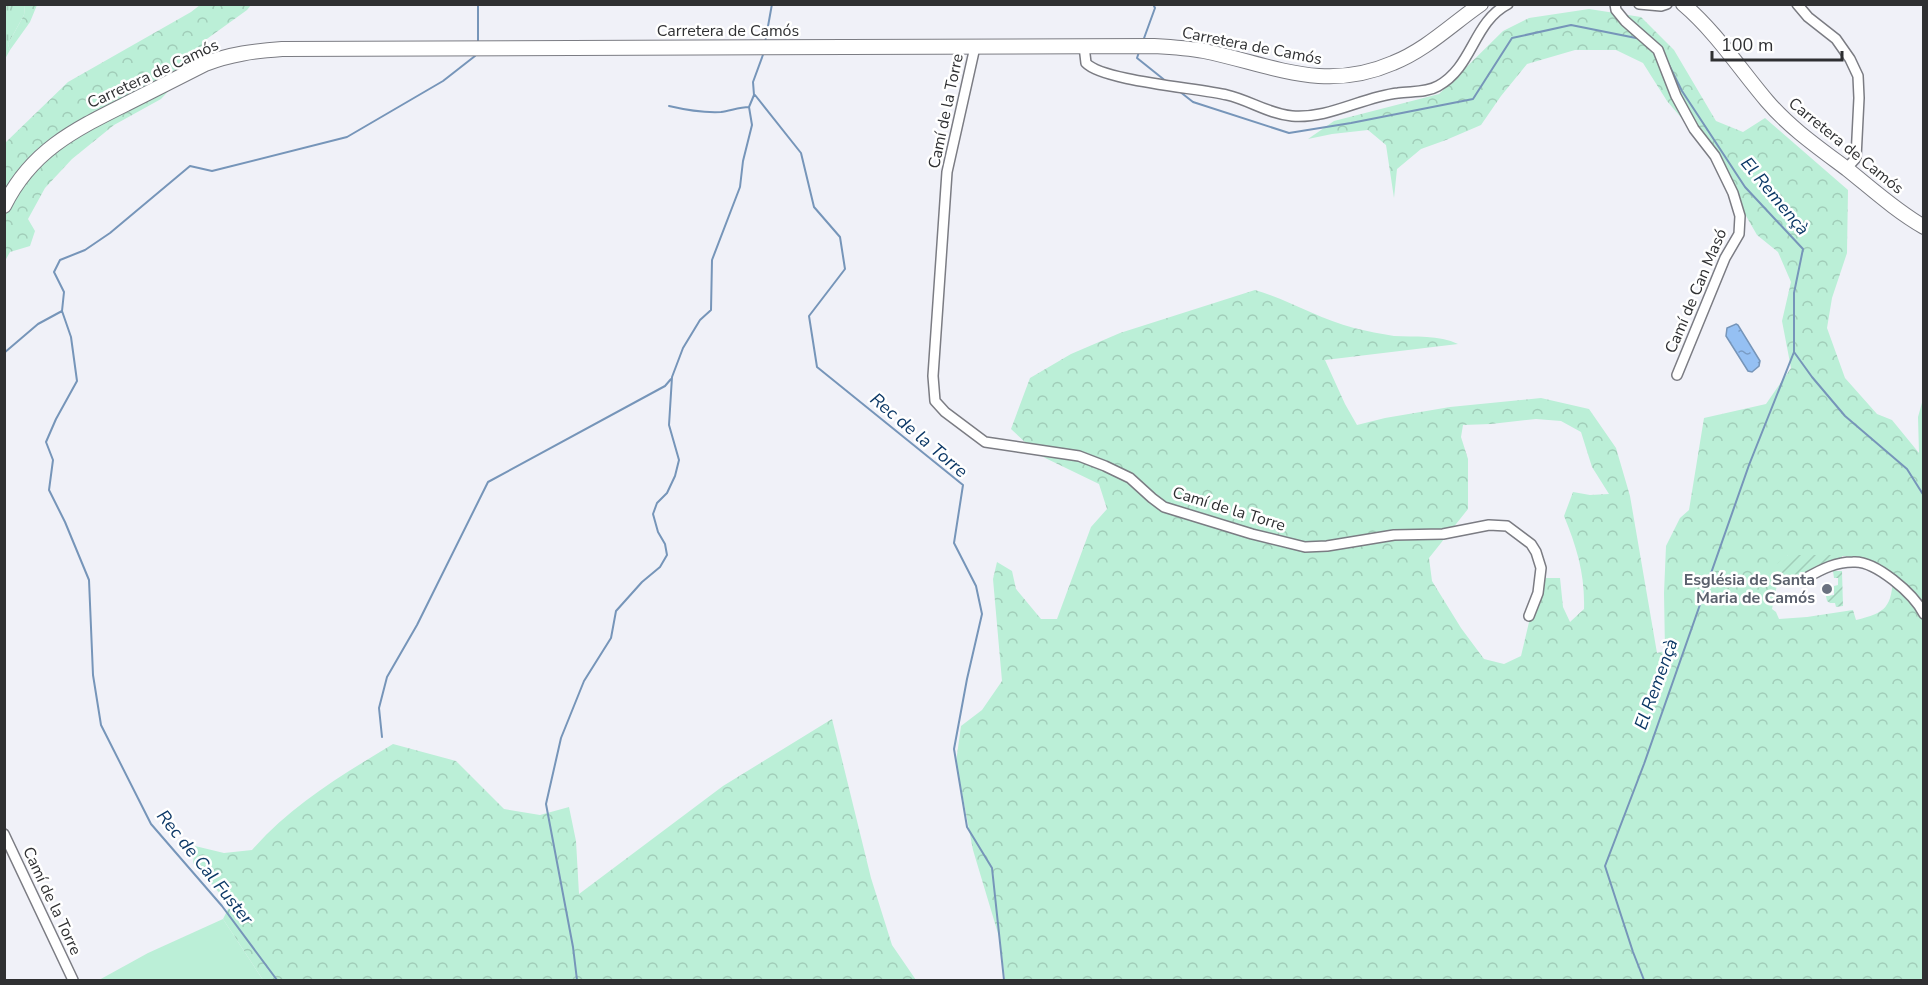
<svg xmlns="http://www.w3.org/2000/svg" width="1928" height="985" font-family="'Nunito Sans',sans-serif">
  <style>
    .grass { fill: url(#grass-tufts) }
    .forest { fill: url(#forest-crowns); fill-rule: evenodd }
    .garden { fill: url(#garden-furrows) }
    .pitch { fill: #bbefd7 }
    .water { fill: url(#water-ripples); stroke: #7695b9; stroke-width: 1.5 }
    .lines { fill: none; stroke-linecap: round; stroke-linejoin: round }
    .stream { stroke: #7695b9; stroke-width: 2 }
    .street-casing { stroke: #7b7c83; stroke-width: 12 }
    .secondary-casing { stroke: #7b7c83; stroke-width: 16 }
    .street { stroke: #fff; stroke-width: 9 }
    .secondary { stroke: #fff; stroke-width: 14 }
    .worship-dot { fill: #6b7280; stroke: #fff; stroke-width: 2 }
    .labels { text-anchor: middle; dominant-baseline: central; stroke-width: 5; stroke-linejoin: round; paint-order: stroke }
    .street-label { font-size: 16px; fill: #2f3032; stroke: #fff }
    .worship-label { font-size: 16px; font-weight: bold; fill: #5b616d; stroke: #fff; text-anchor: end }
    .water-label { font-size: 18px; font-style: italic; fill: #0c3866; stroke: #fff }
  </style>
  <defs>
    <pattern id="grass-tufts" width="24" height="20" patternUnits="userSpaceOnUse" patternTransform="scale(1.5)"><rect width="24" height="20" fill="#bbefd7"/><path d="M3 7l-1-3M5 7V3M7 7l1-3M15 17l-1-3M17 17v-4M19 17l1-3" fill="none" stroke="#a1cdb9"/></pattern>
    <pattern id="forest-crowns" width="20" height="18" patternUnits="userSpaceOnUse" patternTransform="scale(1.5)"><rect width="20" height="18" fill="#bbefd7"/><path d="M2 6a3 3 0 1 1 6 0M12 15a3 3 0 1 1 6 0" fill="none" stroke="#a1cdb9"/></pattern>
    <pattern id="garden-furrows" width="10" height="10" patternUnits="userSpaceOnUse" patternTransform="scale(1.5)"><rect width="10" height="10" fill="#bbefd7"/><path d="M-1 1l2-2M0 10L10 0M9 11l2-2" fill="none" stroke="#a1cdb9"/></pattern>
    <pattern id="water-ripples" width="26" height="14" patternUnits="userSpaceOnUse" patternTransform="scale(1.5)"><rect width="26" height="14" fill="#95c0f3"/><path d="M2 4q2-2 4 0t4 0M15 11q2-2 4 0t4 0" fill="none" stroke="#7a9cc5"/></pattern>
  </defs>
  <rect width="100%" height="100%" fill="#f0f1f8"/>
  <path class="grass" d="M 5,5 L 25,5 L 24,15 L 8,44 L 10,50 L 5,59 Z"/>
  <path class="forest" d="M 25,5 L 37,5 L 30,22 L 10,50 L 8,44 L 24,15 Z
    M 200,5 L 251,5 L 247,10 L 204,41 L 203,54 L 161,99 L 114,125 L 72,159 L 45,188 L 28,219 L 35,231 L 30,246 L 10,252 L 5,261 L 5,143 L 68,82 L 191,12 Z
    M 1589,9 L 1641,17 L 1674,50 L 1716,121 L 1743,132 L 1765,118 L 1848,190 L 1847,253 L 1832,298 L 1827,328 L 1845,378 L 1877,414 L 1892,420 L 1919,453 L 1918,417 L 1923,399 L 1923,980 L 1005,980 L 1000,940 L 973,850 L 956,762 L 961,726 L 982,710 L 1002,681 L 993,579 L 997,562 L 1012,571 L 1016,589 L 1041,619 L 1057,619 L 1091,527 L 1107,509 L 1099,484 L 1039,455 L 1011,429 L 1030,378 L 1071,354 L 1120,333 L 1255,290 C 1289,300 1319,319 1354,328 C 1367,331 1381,334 1394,336 C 1415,337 1439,335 1458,344 L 1325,360 L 1345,404 L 1357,425 L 1385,418 L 1450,407 L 1541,398 L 1589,409 L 1616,448 L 1630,496 L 1657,653 L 1665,651 L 1664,593 L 1666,546 L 1680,518 L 1689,510 L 1704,418 L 1766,404 L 1791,368 L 1782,321 L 1791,282 L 1778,252 L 1757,235 L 1707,148 L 1667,101 L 1643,63 L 1616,50 L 1575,50 L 1527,64 L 1501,96 L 1481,125 L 1446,140 L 1421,149 L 1397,169 L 1394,198 L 1386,145 L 1368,130 L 1332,134 L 1308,139 L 1334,121 L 1439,94 L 1503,31 L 1529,18 ZM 1536,419 L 1561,421 L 1581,432 L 1592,467 L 1609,494 L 1590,495 L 1573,492 L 1564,516 C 1577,548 1585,574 1584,609 L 1570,622 L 1563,607 L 1560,578 L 1546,578 L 1530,618 L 1521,656 L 1504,664 L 1484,659 L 1461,628 L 1432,581 L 1429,558 L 1468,509 L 1468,459 L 1461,437 L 1463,425 L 1491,424 ZM 1788,555 C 1826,556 1861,550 1893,575 C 1892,607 1886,613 1856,620 L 1853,610 L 1807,617 L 1779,619 L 1776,612 L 1772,609 L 1777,585 L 1772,580 Z
    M 832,719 L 871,878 L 892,945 L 916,980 L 263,980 L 223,919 L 230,905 L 193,863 L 195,846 L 224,853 L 252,850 C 291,805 342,775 393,744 L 456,761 L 504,809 L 540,815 L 569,807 L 576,841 L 579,894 L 723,786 Z"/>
  <path class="garden" d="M 1788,555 L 1842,555 L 1842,560 C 1827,562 1817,568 1805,575 C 1797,579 1785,580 1777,585 L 1771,580 L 1778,563 Z
    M 1833,571 L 1842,571 L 1843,606 L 1836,607 L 1835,603 L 1830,603 L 1827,601 L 1826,596 L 1834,595 L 1834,586 L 1838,585 L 1838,578 L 1834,578 Z"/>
  <path class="pitch" d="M 223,919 L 263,980 L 99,980 L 148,953 Z"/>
  <path class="water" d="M 1736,324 L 1738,325 L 1760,361 L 1759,366 L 1752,372 L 1748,371 L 1726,336 L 1727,328 Z"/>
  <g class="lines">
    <path class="stream" d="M 478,4 L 478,41
      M 1143,41 L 1155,8 L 1153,4
      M 765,43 L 772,4
      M 1139,52 L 1137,58 L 1167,82
      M 1179,91 L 1193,102 L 1289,133 L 1351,123 L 1473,99 L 1512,38 L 1571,25 L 1641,39
      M 755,95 L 801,153 L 814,207 L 840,237 L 845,269 L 809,316 L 817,367 L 963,485 L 954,543 L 976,586 L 982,614 L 967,679 L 954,749 L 967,827 L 992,868 L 1004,980
      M 669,106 C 686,110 702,113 721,112 C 730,111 739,107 749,107
      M 1794,352 L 1812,377 L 1845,416 L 1907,469 L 1924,496
      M 4,353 L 38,324 L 62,311
      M 382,737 L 379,708 L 387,677 L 417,625 L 488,482 L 665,386 L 671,379
      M 277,980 L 222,906 L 151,824 L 101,725 L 93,675 L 89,580 L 65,522 L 49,490 L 53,460 L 46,442 L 56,419 L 77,381 L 71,337 L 62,311 L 64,292 L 54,272 L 60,260 L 85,250 L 110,233 L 190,166 L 212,171 L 347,137 L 443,81 L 475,56
      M 577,980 L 573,947 L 546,804 L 561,738 L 584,681 L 611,638 L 616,611 L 642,582 L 660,567 L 667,555 L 665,544 L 658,532 L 653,514 L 657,503 L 667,493 L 675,476 L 679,460 L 669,425 L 672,377 L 683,348 L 700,320 L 711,310 L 712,260 L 740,187 L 743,161 L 752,125 L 749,107 L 754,95 L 753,82 L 764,52
      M 1644,980 L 1633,952 L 1605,866 L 1644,764 L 1749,465 L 1794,352 L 1794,293 L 1803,249 L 1745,187 L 1682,91 L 1666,59"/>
    <g class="street-casing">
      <path id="street" d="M 1615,4 L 1616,10 L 1625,21 L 1658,50 L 1676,96 L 1694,129 L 1715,156 L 1733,193 L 1740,216 L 1739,234 L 1725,258 L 1677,375
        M 1639,4 L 1661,6 L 1667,4
        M 1797,4 L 1808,17 L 1836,39 L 1850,59 L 1858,76 L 1859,98 L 1856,158 L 1846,169
        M 1084,46 L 1086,63 C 1103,81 1198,88 1227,95 C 1249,100 1269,114 1292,116 C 1329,119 1362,97 1398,93 C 1411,91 1426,93 1438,86 C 1473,67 1473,22 1508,4
        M 975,47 L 947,172 L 933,376 L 935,401 L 945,412 L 985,442 L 1079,456 L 1105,466 L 1130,478 L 1152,498 L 1164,507 L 1252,534 L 1305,547 L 1327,546 L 1394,535 L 1443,534 L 1489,525 L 1507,526 L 1531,544 L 1536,552 L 1541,568 L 1538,593 L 1529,616
        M 1808,577 C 1822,569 1836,562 1853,562 C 1875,560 1914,594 1924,614
        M 4,834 L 73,980"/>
    </g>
    <g class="secondary-casing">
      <path id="secondary" d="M 1683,4 C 1716,32 1739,68 1767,101 C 1790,128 1819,148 1847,169 C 1872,189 1896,211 1924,227
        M 4,206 C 31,151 74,130 126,104 C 152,91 179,77 205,64 C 230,54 255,51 282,49 L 1154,46 C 1171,47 1188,48 1204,51 C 1272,65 1324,93 1393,63 C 1426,50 1452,24 1481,4"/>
    </g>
    <use href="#street" class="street"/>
    <use href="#secondary" class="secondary"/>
  </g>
  <circle class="worship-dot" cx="1827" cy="589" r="6"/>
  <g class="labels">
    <g class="street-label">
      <text x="728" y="31">Carretera de Camós</text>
      <text transform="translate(1252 46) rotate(11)">Carretera de Camós</text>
      <text transform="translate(153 74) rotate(-25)">Carretera de Camós</text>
      <text transform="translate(946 111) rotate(-78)">Camí de la Torre</text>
      <text transform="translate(1846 146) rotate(39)">Carretera de Camós</text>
      <text transform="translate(1696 291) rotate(-67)">Camí de Can Masó</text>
      <text transform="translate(1229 509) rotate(17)">Camí de la Torre</text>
      <text transform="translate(52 901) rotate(65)">Camí de la Torre</text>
    </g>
    <g class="worship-label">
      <text x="1815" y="580">Església de Santa<tspan x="1815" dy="18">Maria de Camós</tspan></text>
    </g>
    <g class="water-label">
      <text transform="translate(1775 196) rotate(50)">El Remençà</text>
      <text transform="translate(919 435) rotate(40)">Rec de la Torre</text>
      <text transform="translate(1656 684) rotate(-70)">El Remençà</text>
      <text transform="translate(205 867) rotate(51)">Rec de Cal Fuster</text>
    </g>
  </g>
  <rect width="1928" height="985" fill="none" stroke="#2f3032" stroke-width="12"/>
  <path d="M1712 51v9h130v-9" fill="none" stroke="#2f3032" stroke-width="3"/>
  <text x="1721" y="51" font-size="18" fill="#2f3032" stroke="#ffffff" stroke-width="4.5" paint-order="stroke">100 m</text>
</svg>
